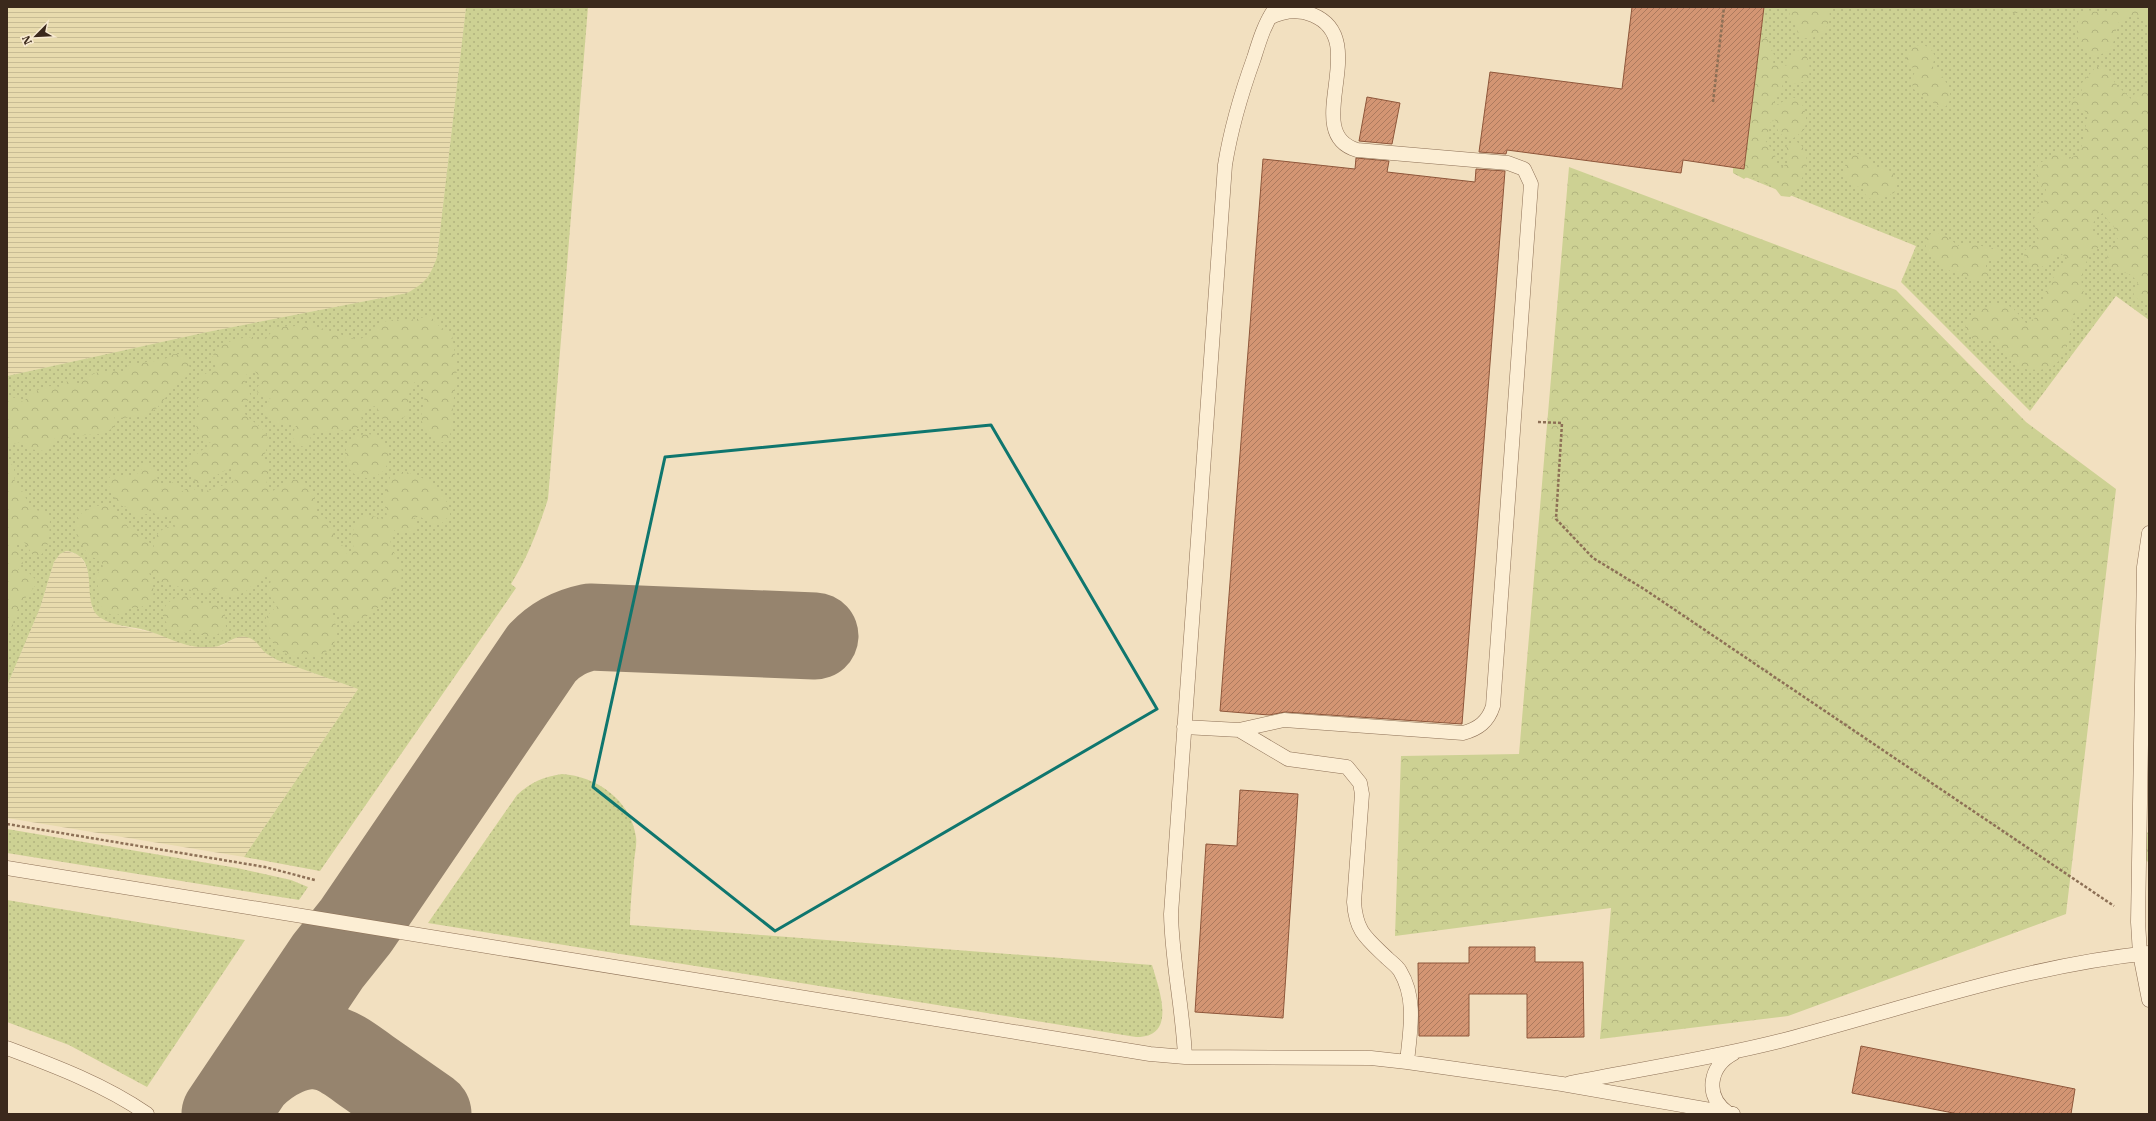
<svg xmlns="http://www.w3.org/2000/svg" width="2156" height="1121" font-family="'IBM Plex Serif',serif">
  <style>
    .farmland { fill: url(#farmland-rules) }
    .grass { fill: url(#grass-dots) }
    .forest { fill: url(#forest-crowns) }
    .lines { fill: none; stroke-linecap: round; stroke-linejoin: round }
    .taxiway { stroke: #96846e; stroke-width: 87 }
    .building { fill: url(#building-hatch); stroke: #8e563a }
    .lane-casing { stroke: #8d7056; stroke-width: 15 }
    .path { stroke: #8d7056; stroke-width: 2.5; stroke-dasharray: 3 2; stroke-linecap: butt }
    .lane { stroke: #fceed4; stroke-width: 14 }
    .marked { fill: none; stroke: #0f766e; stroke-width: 3; stroke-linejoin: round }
  </style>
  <defs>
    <pattern id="farmland-rules" width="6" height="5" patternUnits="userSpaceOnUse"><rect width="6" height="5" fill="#e8dbad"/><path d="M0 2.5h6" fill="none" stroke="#c8bc94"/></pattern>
    <pattern id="grass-dots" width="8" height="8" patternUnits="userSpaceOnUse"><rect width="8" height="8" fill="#cdd193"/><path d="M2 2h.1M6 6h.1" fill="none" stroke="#b1b37e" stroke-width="1.8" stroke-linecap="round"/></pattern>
    <pattern id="forest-crowns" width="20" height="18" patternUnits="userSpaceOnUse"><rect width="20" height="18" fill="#cdd193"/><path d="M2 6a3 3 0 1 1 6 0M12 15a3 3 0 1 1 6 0" fill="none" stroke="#b1b37e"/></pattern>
    <pattern id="building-hatch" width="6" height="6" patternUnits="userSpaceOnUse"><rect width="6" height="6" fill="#d39573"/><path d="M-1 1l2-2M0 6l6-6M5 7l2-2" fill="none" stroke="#ac7a5e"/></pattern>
  </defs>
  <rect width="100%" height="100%" fill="#f2e0c0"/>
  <path class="farmland" d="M 7,7 L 466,7 L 437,257 L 431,272 L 422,285 L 407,293 L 207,332 L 7,376 Z
    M 66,551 L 79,555 L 86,565 L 90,579 L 92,608 L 120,626 L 221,646 L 239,636 L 248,637 L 258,642 L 266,653 L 277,660 L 358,689 L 244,857 L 7,818 L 7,686 L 40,608 L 54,562 L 60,554 Z"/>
  <path class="grass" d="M 466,7 L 588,7 L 548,499 C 538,530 528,557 511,584 L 516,588 L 320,871 L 244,857 L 358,689 L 277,660 C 274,658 270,656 267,654 C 259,648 257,639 246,637 C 235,635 230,642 221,645 C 217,647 210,647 206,647 C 182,648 163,634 141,629 C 127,626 114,626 101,618 C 78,604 104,556 66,551 L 60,554 L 54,562 L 40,608 L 7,686 L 7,376 L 207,332 L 407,293 C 426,283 430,276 437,257 Z
    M 1764,7 L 2149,7 L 2149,320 L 2116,296 L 2030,411 L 1901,282 L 1916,246 L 1743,176 Z
    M 562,774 C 596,776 631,800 636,837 C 637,844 635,853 634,861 C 633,882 630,904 630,925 L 1152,965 C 1159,989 1178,1038 1136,1037 L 428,923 L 517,795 C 531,782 543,777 562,774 Z
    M 7,829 L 237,868 L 291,880 L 308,887 L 299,900 L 7,853 Z
    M 7,900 L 245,940 L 147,1087 L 69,1045 L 7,1022 Z"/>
  <path class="forest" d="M 1791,7 L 1828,7 C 1835,24 1820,41 1802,38 L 1798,34 L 1795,23 L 1789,17 Z
    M 2007,7 L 2042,7 L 2036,11 C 2028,6 2023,8 2016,14 L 2009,11 Z
    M 2113,7 L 2149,7 L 2149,20 C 2135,17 2125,13 2116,26 C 2118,61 2079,67 2077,31 C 2076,21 2080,16 2087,10 L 2103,13 Z
    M 1761,38 L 1767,38 L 1774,55 L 1773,64 L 1779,61 L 1786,66 L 1794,52 L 1800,50 C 1811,58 1810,66 1809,78 C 1803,83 1798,84 1791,83 L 1787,76 L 1784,79 L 1781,91 L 1773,103 L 1776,105 L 1792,97 C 1805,101 1809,118 1804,130 L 1794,138 L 1784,137 L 1778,131 L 1775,119 L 1769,124 L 1768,135 L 1765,140 L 1775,154 L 1776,163 L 1782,167 C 1792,161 1789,159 1786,150 L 1787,145 L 1797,142 C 1817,154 1801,185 1790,197 L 1781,196 L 1774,187 L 1748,176 L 1744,179 L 1733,173 L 1733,167 L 1744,169 Z
    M 1920,45 C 1930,46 1933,49 1935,58 L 1932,66 C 1943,74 1961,99 1942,109 C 1937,107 1936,104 1932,101 C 1918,91 1907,93 1915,71 L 1907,60 L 1907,50 L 1912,46 Z
    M 2096,67 L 2104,67 L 2109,70 L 2115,83 L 2132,100 L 2135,93 L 2149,84 L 2149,300 L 2140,301 L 2134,296 L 2133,289 L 2138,283 C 2136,280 2133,276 2129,274 C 2119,270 2103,272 2108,254 C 2110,247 2114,245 2120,242 L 2116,236 L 2113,225 L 2109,222 L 2103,213 L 2097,217 L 2089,230 L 2099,236 C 2102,251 2096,247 2089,257 C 2085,263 2080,280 2082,287 C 2083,292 2087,297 2088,302 L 2086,307 L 2073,314 L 2069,340 L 2060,360 L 2052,367 L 2040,370 L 2023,369 C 2008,355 1996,335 1974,340 C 1969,335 1963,329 1966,322 C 1969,313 1995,301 2004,304 C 2014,306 2020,317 2027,324 L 2040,314 C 2041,292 2055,276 2067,258 L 2060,253 C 2048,267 2024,280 2024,251 L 2039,240 L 2033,220 L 2044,203 L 2046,189 C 2035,184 2035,175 2038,164 L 2059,152 L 2069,159 L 2080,153 L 2088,115 L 2083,109 L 2072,109 L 2069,105 L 2071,100 L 2082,94 L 2081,84 Z
    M 1857,154 C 1868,155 1871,159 1875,169 C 1893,166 1897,176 1895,192 C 1885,198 1878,201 1867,198 L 1862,187 C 1841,188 1838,161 1857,154 Z
    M 1569,167 L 1896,290 L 2026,422 L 2116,489 L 2066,914 L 1788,1016 L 1600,1039 L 1611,908 L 1395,936 L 1401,756 L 1519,754 Z
    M 1933,232 L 1943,234 L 1960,247 L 1965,243 L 1998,249 L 2002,256 L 1998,259 L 1989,260 C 1984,266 1986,268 1989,275 L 1986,280 C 1966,284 1905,254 1933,232 Z
    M 426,316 L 431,317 L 439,326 L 452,335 L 457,367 L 450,437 L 446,441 L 440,443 C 403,417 435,403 421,383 L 415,382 L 410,388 L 407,415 L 401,419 L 384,422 L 376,406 C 369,407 363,408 360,415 L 363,421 L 361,426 L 355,429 L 310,434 L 311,443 L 305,447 C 298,446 295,442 292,436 L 297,423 C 286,427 270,423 263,414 L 264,406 L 271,399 L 258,396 L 257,388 L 262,380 L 254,370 L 243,377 L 251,396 L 245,404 L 245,414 C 261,430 276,431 263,458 C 273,465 267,476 266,487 L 273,491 C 299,469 315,481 317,513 C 329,519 335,526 333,540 C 342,542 344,547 348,556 L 354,551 C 350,528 354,508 383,519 L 387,516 L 384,502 L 390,477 C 394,475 398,473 402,472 C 420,471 452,496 450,515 L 442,523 L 430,523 L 419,516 L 413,519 L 416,528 L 410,533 L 395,530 C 381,542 403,560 402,575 C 400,593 369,617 353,624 L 342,620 L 332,610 C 334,620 338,628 336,638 C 329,667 264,667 266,617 L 277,606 L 268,594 L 271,579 L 268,576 L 264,575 L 246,591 L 233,598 L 225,596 L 219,588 L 203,593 L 160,582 L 149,572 C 154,588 160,602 136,609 L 130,607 L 120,614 L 113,616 C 106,612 97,606 98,597 C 99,594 100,593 99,591 C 97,581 93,575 103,568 C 102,557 97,560 89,556 C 84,549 79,541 76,533 C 69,513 96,503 111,505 L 128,527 L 149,542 L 154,549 C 152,537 159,530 170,526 L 176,527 L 168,517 L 157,516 L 150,509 L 147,514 L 137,516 L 133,512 L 131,508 L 118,505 L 107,482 L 111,475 L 134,475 L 138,473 L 145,465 L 149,465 L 155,470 L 161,490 L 164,485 L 174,482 L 181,492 L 189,487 C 192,488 195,490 198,490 C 211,494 224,483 236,480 L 233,478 L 232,469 L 229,468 L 200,485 C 196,483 194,480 191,477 C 178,460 203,452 211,443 C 198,440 191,422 201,412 L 196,402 L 204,388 L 200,388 L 198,385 L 200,377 L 217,367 L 212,360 C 214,342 241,337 256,337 L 259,340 L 266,339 L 275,327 L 298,326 L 305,323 L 358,340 C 371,335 372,325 383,322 C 397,317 412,323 426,316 Z
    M 174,354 L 181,354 L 187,357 L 190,369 L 188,376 L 179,381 L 157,408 L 147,415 L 135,417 L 122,418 L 114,415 L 116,424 C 105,438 92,433 77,436 L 74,431 L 71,437 L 64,440 L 58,435 L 44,451 L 28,449 L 22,442 L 7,445 L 7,397 L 17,398 L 23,402 C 35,390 47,382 63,388 L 66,382 L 70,380 L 78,384 C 93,371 104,369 123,372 L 130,364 L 163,360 Z
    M345 456a22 22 0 1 1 44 0a22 22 0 1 1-44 0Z
    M 7,461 C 19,466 12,477 16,486 L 20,487 L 29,504 L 30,509 L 41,511 L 50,520 C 49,534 51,549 38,557 L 33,555 L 25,543 L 11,543 L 20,555 L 23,564 L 17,568 L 21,572 L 27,571 L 35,579 L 35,586 C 27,596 13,612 13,626 L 7,632 Z
    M 181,596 C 190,596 194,598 199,605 L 203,603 L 215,603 L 225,614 L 226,627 C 216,639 204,641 194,627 C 186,634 179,635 170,630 L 162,614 C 165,604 170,599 181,596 Z
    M 2149,830 L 2149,863 L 2146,860 L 2144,839 Z"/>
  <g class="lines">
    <path class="taxiway" d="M 252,1075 C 269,1058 298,1041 323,1047 C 340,1050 355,1063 368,1072 C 388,1086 408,1100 428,1114
      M 225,1114 L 328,961 L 356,926 L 542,653 C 556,638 571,631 590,627 L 815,636"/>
  </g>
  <path class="building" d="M 1632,7 L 1764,7 L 1744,169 L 1683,160 L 1681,173 L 1507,150 L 1506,154 L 1479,152 L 1490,72 L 1622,89 Z
    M 1367,97 L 1400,103 L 1392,144 L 1359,141 Z
    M 1356,158 L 1389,161 L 1387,172 L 1475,182 L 1476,169 L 1505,171 L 1462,724 L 1285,712 L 1269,715 L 1220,711 L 1263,159 L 1355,169 Z
    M 1240,790 L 1298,794 L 1283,1018 L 1195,1012 L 1206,844 L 1237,846 Z
    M 1469,947 L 1535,947 L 1535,962 L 1583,962 L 1584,1037 L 1527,1038 L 1527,994 L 1469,994 L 1469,1036 L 1419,1036 L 1418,963 L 1469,963 Z
    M 1861,1046 L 2075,1089 L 2071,1114 L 1958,1114 L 1852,1093 Z"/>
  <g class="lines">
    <g class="lane-casing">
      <path id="lane" d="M 2149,533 L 2144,567 L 2138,922 L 2140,954 L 2149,1000
        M 1184,727 L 1239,730 L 1288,759 L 1347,767 L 1360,783 L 1362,794 L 1354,902 C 1356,932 1366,938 1387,958 C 1391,962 1397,966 1400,971 C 1417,999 1410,1031 1407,1062
        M 1239,730 L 1284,720 L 1463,733 C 1478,729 1488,722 1493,706 L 1531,184 L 1524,169 L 1508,163 L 1357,150 C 1299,133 1373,40 1313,15 C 1299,9 1283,11 1269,18
        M 7,868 L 1150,1054 L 1185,1057 L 1371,1058 L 1407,1062 L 1562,1084 L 1733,1114
        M 7,1048 C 55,1066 105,1085 147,1114
        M 1185,1057 C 1183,1009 1172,962 1171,914 L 1225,165 C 1231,128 1241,94 1254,58 C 1259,42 1264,25 1274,10
        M 1570,1083 C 1641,1069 1714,1058 1784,1040 C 1905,1008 2024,966 2149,953
        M 1728,1113 C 1704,1096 1709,1066 1734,1053"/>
    </g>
    <path class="path" d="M 1713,102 L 1724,7
      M 1538,422 L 1562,423 L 1556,519 L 1593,558 L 1644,589 L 2114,906
      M 7,824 L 265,867 L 315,880"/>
    <use href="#lane" class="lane"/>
  </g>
  <path class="marked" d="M 991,425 L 1157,709 L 775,931 L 593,787 L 665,457 Z"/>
  <rect width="2156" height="1121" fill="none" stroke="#3b291c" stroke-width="16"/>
  <g transform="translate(36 36) rotate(246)" stroke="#f8ead1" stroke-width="3" paint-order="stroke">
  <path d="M0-3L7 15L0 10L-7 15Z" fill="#3b291c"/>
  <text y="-6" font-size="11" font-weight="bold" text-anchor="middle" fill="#3b291c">N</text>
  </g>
</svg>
